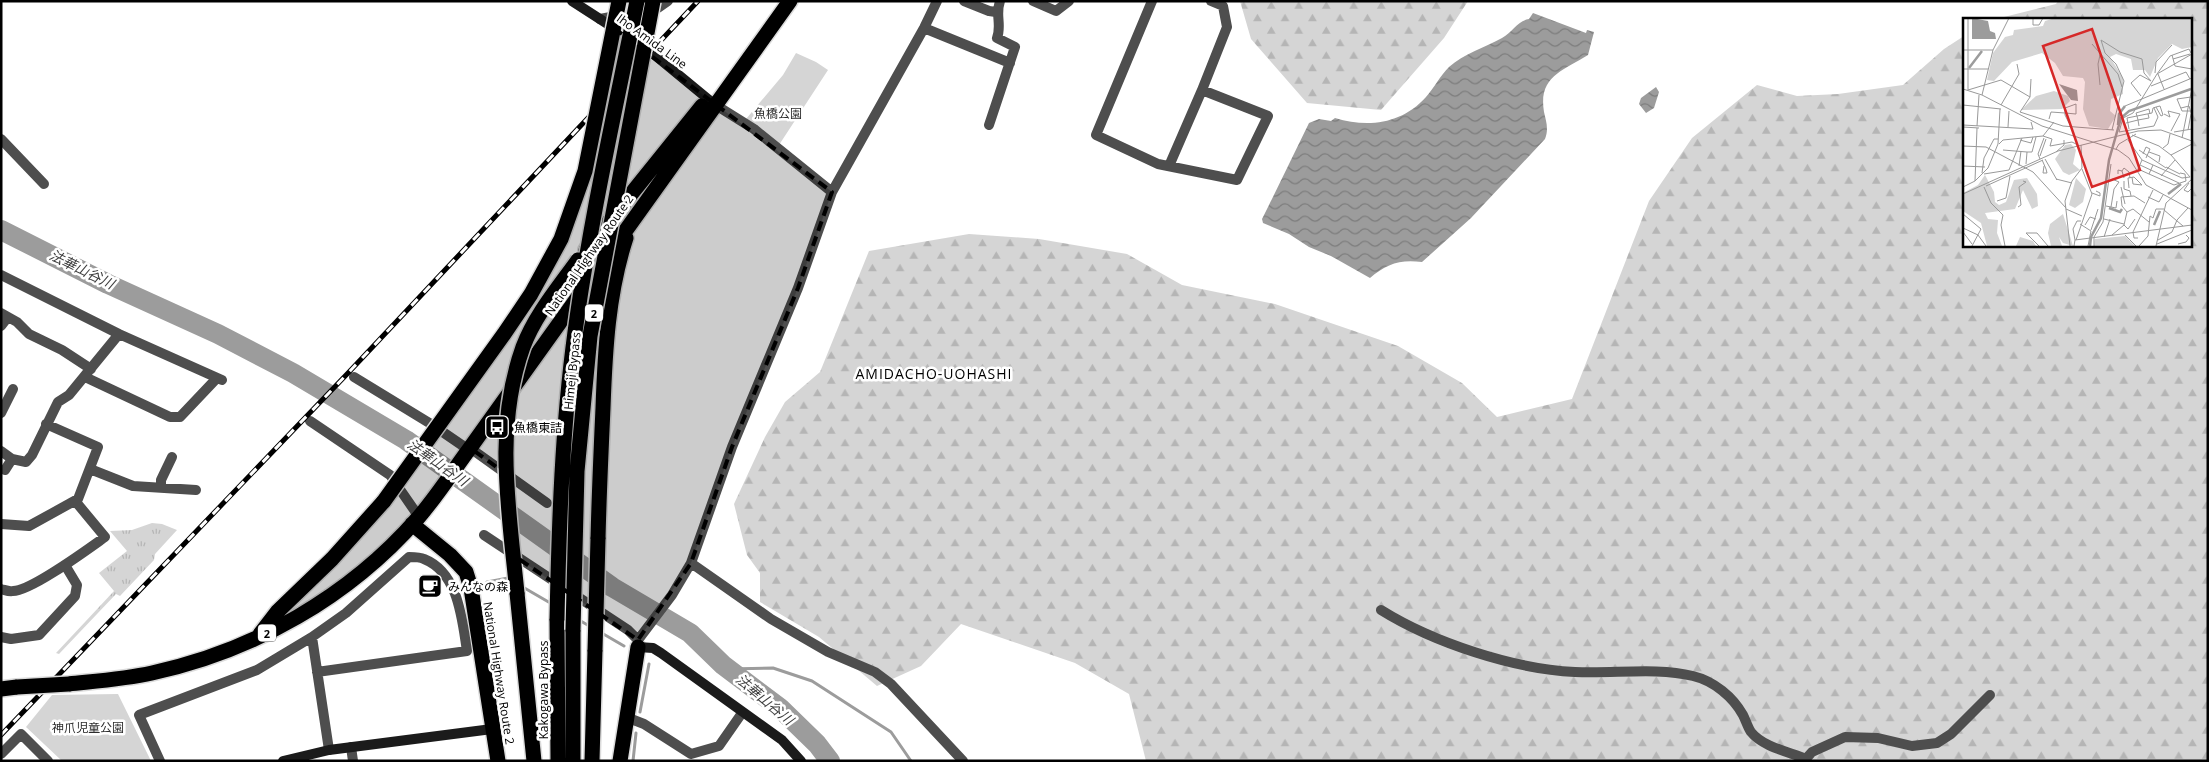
<svg xmlns="http://www.w3.org/2000/svg" width="2209" height="762" font-family="'Open Sans','Noto Sans JP',sans-serif">
  <style>
    .grass { fill: url(#grass-tufts) }
    .forest { fill: url(#forest-firs) }
    .green { fill: #d5d5d5 }
    .water { fill: url(#water-waves) }
    .lines { fill: none; stroke-linecap: round; stroke-linejoin: round }
    .stream { stroke: #9c9c9c; stroke-width: 3 }
    .river { stroke: #9c9c9c; stroke-width: 20 }
    .highway-casing { stroke: #dbdbdb; stroke-width: 18 }
    .street { stroke: #4e4e4e; stroke-width: 10 }
    .secondary { stroke: #1b1b1b; stroke-width: 10 }
    .highway { stroke: #000; stroke-width: 15 }
    .rail-casing { stroke: #000; stroke-width: 5 }
    .rail { stroke: #fff; stroke-width: 3; stroke-dasharray: 9; stroke-linecap: butt }
    .highway-bridge-casing { stroke: #dbdbdb; stroke-width: 18; stroke-linecap: butt }
    .highway-bridge { stroke: #000; stroke-width: 15 }
    .marked { fill: #000; fill-opacity: 0.2; stroke: #000; stroke-width: 4; stroke-dasharray: 10 6; stroke-linejoin: round }
    .labels { text-anchor: middle; dominant-baseline: central; stroke-width: 5; stroke-linejoin: round; paint-order: stroke }
    .shield { fill: #fff; stroke: #4c4c4c; stroke-width: 1 }
    .shield-label { font-size: 11px; font-weight: bold; fill: #000 }
    .street-label { font-size: 12px; fill: #000; stroke: #fff }
    .park-label { font-size: 12px; fill: #2c2c2c; stroke: #fff }
    .poi-label { font-size: 12px; fill: #000; stroke: #fff; text-anchor: start }
    .water-label { font-size: 14px; font-style: italic; fill: #3d3d3d; stroke: #fff }
    .neighbourhood-label { font-size: 14px; letter-spacing: 1px; fill: #000; stroke: #fff }
    .inset-river { fill: none; stroke: #9c9c9c; stroke-width: 2.5 }
    .inset-road { fill: none; stroke: #999; stroke-width: 1 }
    .view { fill: #d62828; fill-opacity: 0.15; stroke: #d62828; stroke-width: 2.5 }
    .inset-edge { fill: none; stroke: #000; stroke-width: 2.5 }
  </style>
  <defs>
    <pattern id="grass-tufts" width="24" height="20" patternUnits="userSpaceOnUse" patternTransform="scale(1.25)"><rect width="24" height="20" fill="#d5d5d5"/><path d="M3 7l-1-3M5 7V3M7 7l1-3M15 17l-1-3M17 17v-4M19 17l1-3" fill="none" stroke="#b5b5b5"/></pattern>
    <pattern id="forest-firs" width="22" height="20" patternUnits="userSpaceOnUse" patternTransform="scale(1.25)"><rect width="22" height="20" fill="#d5d5d5"/><path d="M5 1l3.5 6h-7zM16 11l3.5 6h-7z" fill="#b5b5b5"/></pattern>
    <pattern id="water-waves" width="16" height="10" patternUnits="userSpaceOnUse" patternTransform="scale(1.25)"><rect width="16" height="10" fill="#9c9c9c"/><path d="M0 5q4-4 8 0t8 0" fill="none" stroke="#7d7d7d"/></pattern>
  </defs>
  <rect width="100%" height="100%" fill="#fff"/>
  <path class="grass" d="M 152,523 L 162,524 L 177,530 L 155,554 L 154,560 L 120,596 L 116,594 L 59,654 L 56,653 L 114,591 L 99,573 L 127,551 L 110,531 L 132,530 Z"/>
  <path class="forest" d="M 1240,1 L 1468,1 L 1444,38 L 1381,110 L 1307,103 L 1251,39 Z
    M 2058,1 L 2208,1 L 2208,761 L 1146,761 L 1129,694 L 1075,663 L 961,624 L 921,666 L 877,686 L 819,637 L 760,602 L 760,573 L 747,555 L 734,504 L 765,437 L 785,402 L 820,372 L 869,251 L 969,234 L 1039,239 L 1127,254 L 1182,285 L 1275,304 L 1398,346 L 1462,383 L 1497,417 L 1572,399 L 1649,201 L 1692,138 L 1757,85 L 1797,96 L 1838,94 L 1903,85 L 1944,49 L 1964,36 L 1964,245 L 2190,245 L 2190,19 L 1996,19 L 2056,4 Z"/>
  <path class="green" d="M 796,53 L 816,62 L 828,70 L 779,145 L 746,119 L 783,75 Z
    M 118,694 L 151,761 L 62,761 L 26,727 L 52,695 Z"/>
  <path class="water" d="M 1533,13 L 1586,33 L 1587,30 L 1594,32 L 1588,55 C 1563,71 1538,76 1544,112 C 1546,121 1549,129 1545,139 L 1471,218 L 1422,262 C 1400,259 1386,264 1370,278 L 1331,256 L 1309,247 L 1289,234 L 1263,223 L 1262,219 L 1268,207 L 1309,123 L 1319,119 L 1331,121 L 1335,118 C 1368,128 1402,124 1426,97 C 1434,88 1440,76 1449,67 C 1463,54 1486,47 1502,38 C 1513,32 1517,21 1529,19 Z
    M 1656,87 L 1659,92 L 1654,108 L 1646,113 L 1639,104 L 1641,98 Z"/>
  <g class="lines">
    <path class="stream" d="M 487,582 L 508,578 L 511,580
      M 521,586 L 552,604
      M 579,620 L 591,627
      M 600,632 L 624,646
      M 728,669 L 773,668 L 812,681 L 891,732 L 911,761
      M 640,712 L 649,664
      M 633,761 L 636,733"/>
    <path class="river" d="M 1,230 L 108,284 L 218,334 L 293,373 L 406,440 L 612,587 L 690,633 L 723,665 L 780,708 L 817,744 L 830,761"/>
    <g class="highway-casing">
      <path id="highway" d="M 586,250 L 702,106
        M 412,524 L 450,555 L 466,572 L 471,588 L 498,761
        M 598,539 C 599,495 601,452 603,408 C 605,351 608,293 626,238
        M 517,593 L 534,761
        M 557,619 L 558,761
        M 260,634 L 277,612 L 332,559 L 384,501
        M 69,684 C 97,681 125,679 152,673 C 254,651 349,597 418,518 C 437,496 453,471 470,448 L 790,1
        M 1,689 L 17,687
        M 573,761 L 573,630
        M 592,761 L 595,650
        M 620,761 L 638,647"/>
    </g>
    <path class="street" d="M 964,1 L 989,11 L 996,12
      M 1033,1 L 1056,11 L 1069,1
      M 1152,1 L 1096,135 L 1158,164 L 1237,180 L 1268,116 L 1202,90 L 1227,27 L 1223,6 L 1211,1
      M 600,19 L 658,8 L 668,1
      M 924,28 L 1010,63
      M 714,104 L 754,129 L 832,192
      M 989,125 L 1015,47 L 997,38 C 1002,25 995,15 1000,1
      M 1,139 L 44,184
      M 1169,166 L 1202,90
      M 1,275 L 119,334 L 222,380
      M 1,313 L 17,322 L 29,334 L 62,350 L 91,369
      M 1,326 L 8,317
      M 85,377 L 170,417 L 180,417 L 217,378
      M 354,377 L 431,424 L 469,450
      M 1,413 L 13,389
      M 310,421 L 390,475 L 419,517
      M 470,448 L 547,503
      M 1,451 L 12,459 L 26,462 L 32,455 L 58,402 L 69,395 L 119,334
      M 90,469 L 133,486 L 196,490
      M 5,470 L 12,459
      M 161,488 L 161,480 L 172,457
      M 1,524 L 29,526 L 78,499 L 98,447 L 46,424
      M 484,535 L 628,630 L 638,640
      M 691,563 L 771,619 L 828,652 L 875,672 L 891,684 L 963,761
      M 1,589 C 5,590 9,592 13,591 C 31,591 88,549 105,537 L 76,502
      M 1381,610 C 1434,643 1514,669 1575,672 C 1614,674 1656,667 1693,676 C 1714,681 1733,697 1743,715 C 1746,721 1748,728 1751,732 C 1763,747 1789,752 1806,759
      M 1,637 L 11,639 L 39,635 L 75,596 L 77,585 L 65,565
      M 312,637 L 329,750
      M 638,647 L 638,640 L 672,595 L 691,563 L 732,447 L 798,288 L 832,192 L 924,28 L 937,1
      M 626,717 L 644,724 L 691,754 L 719,746 L 742,713
      M 351,747 L 353,761
      M 1,754 L 21,734 L 48,761
      M 160,761 L 139,715 L 257,670 L 312,637 L 346,613 L 409,557 C 414,557 420,557 424,559 C 459,573 462,620 467,651 L 317,672
      M 1804,761 L 1812,752 L 1845,737 L 1878,738 L 1912,746 L 1937,743 L 1951,734 L 1990,695"/>
    <path class="secondary" d="M 572,1 L 651,52 L 714,104
      M 638,647 L 653,648 L 661,653 L 782,740 L 801,761
      M 283,761 L 329,750 L 492,729"/>
    <use href="#highway" class="highway"/>
    <g class="rail-casing">
      <path id="rail" d="M 1,735 L 349,372 L 698,1"/>
    </g>
    <use href="#rail" class="rail"/>
    <g class="highway-bridge-casing">
      <path id="highway-bridge" d="M 384,501 L 504,334 L 531,294 L 561,239 L 585,171 L 619,1
        M 517,593 C 509,510 494,428 523,347 C 535,315 558,288 578,260
        M 557,619 C 559,524 562,428 575,332 C 590,221 615,111 637,1
        M 573,630 L 577,471 L 590,336 L 653,1
        M 595,650 L 598,539
        M 17,687 L 69,684"/>
    </g>
    <use href="#highway-bridge" class="highway-bridge"/>
  </g>
  <path class="marked" d="M 614,28 L 832,192 L 798,288 L 732,447 L 691,563 L 638,640 L 513,555 L 505,473 L 470,448 L 419,517 L 388,549 L 333,594 L 258,638 L 277,612 L 384,501 L 531,294 L 561,239 L 585,171 Z"/>
  <defs>
    <g id="bus-square" transform="scale(1.25)"><rect x="-9" y="-9" width="18" height="18" rx="4" fill="#000" stroke="#fff"/><path d="M-5-6H5V4H4V6H2V4H-2V6H-4V4H-5ZM-3.5-4V0h7V-4ZM-3.5 1.2v1.5H-2V1.2ZM2 1.2v1.5H3.5V1.2Z" fill="#fff"/></g>
    <g id="cafe-square" transform="scale(1.25)"><rect x="-9" y="-9" width="18" height="18" rx="4" fill="#000" stroke="#fff"/><path d="M-5.5-4.5H6V0H3Q3 3.5 0 3.5H-2.5Q-5.5 3.5-5.5 0ZM3-3.2v2h1.7v-2ZM-6 4.5H4V6H-6Z" fill="#fff"/></g>
  </defs>
  <g fill-rule="evenodd">
    <use href="#bus-square" x="497" y="427"/>
    <use href="#cafe-square" x="430" y="586"/>
  </g>
  <g class="labels">
    <g class="shield">
      <rect x="585" y="304.5" width="18" height="17" rx="4"/>
      <rect x="258" y="624.5" width="18" height="17" rx="4"/>
    </g>
    <g class="shield-label">
      <text x="594" y="313">2</text>
      <text x="267" y="633">2</text>
    </g>
    <g class="street-label">
      <text transform="translate(652 41) rotate(36)">Iho Amida Line</text>
      <text transform="translate(589 255) rotate(-55)">National Highway Route 2</text>
      <text transform="translate(572 371) rotate(-84)">Himeji Bypass</text>
      <text transform="translate(499 673) rotate(81)">National Highway Route 2</text>
      <text transform="translate(543 690) rotate(-90)">Kakogawa Bypass</text>
    </g>
    <g class="park-label">
      <text x="778" y="113">魚橋公園</text>
      <text x="88" y="727">神爪児童公園</text>
    </g>
    <g class="poi-label">
      <text x="514" y="427">魚橋東詰</text>
      <text x="448" y="586">みんなの森</text>
    </g>
    <g class="water-label">
      <text transform="translate(82 269) rotate(26)">法華山谷川</text>
      <text transform="translate(438 462) rotate(35)">法華山谷川</text>
      <text transform="translate(765 699) rotate(40)">法華山谷川</text>
    </g>
    <g class="neighbourhood-label">
      <text x="934" y="373">AMIDACHO-UOHASHI</text>
    </g>
  </g>
  <g transform="translate(1963 18)">
    <rect width="229" height="229" fill="#fff"/>
    <path d="M 92,0 L 229,0 L 229,29 L 219,31 L 209,26 L 195,40 L 187,59 L 182,52 L 170,52 L 168,41 L 153,36 L 147,39 L 160,60 L 160,76 L 148,81 L 147,93 L 153,98 L 145,111 L 126,108 L 120,91 L 122,64 L 120,60 L 100,58 L 92,45 L 79,35 L 49,44 L 31,63 L 24,62 L 30,35 L 42,19 L 50,17 L 51,12 L 80,8 L 82,3 ZM 91,73 L 105,78 L 107,83 L 99,91 L 58,92 L 73,78 ZM 108,126 L 113,132 L 110,146 L 117,152 L 106,157 L 100,154 L 92,141 L 102,127 ZM 22,157 L 31,174 L 32,184 L 36,187 L 43,184 L 51,162 L 64,160 L 74,176 L 75,188 L 69,191 L 60,172 L 52,191 L 22,195 L 25,201 L 35,202 L 34,215 L 39,228 L 24,228 L 18,205 L 0,193 L 0,175 L 15,167 ZM 113,160 L 123,171 L 120,184 L 112,190 L 106,187 ZM 100,196 L 110,228 L 100,225 L 96,219 L 99,228 L 88,228 L 85,215 L 87,206 ZM 57,219 L 70,223 L 73,228 L 53,228 Z" fill="#d5d5d5"/>
    <path d="M 162,218 L 172,228 L 131,228 L 132,221 Z" fill="#d5d5d5"/>
    <path d="M 9,0 L 25,3 L 27,13 L 32,15 L 33,21 L 9,21 ZM 96,66 L 114,72 L 115,83 L 108,82 Z" fill="#9c9c9c"/>
    <path class="inset-river" d="M 6,50 L 19,33M 155,107 L 156,96 L 162,88M 205,176 L 218,166M 146,190 L 157,194 L 159,191M 191,207 L 197,193M 127,228 L 128,219 L 138,200 L 146,142 L 158,100 L 166,93 L 228,71"/>
    <path class="inset-road" d="M 5,0 L 5,72 L 38,62 L 67,79M 70,0 L 70,7 L 76,7 L 80,0M 129,26 L 155,56 L 159,69M 0,32 L 30,32M 209,37 L 212,48 L 229,51M 210,41 L 227,36M 0,51 L 25,51M 192,55 L 193,44 L 209,27M 194,56 L 207,38 L 226,31 L 228,35M 195,56 L 201,71M 137,67 L 135,46 L 137,37M 188,68 L 223,54 L 227,61M 0,71 L 19,77 L 79,108 L 155,132 L 166,140 L 183,167 L 229,192M 19,77 L 30,32 L 46,0M 178,78 L 168,65 L 177,57 L 188,63M 0,87 L 38,91M 38,87 L 56,56 L 54,46M 162,88 L 229,60M 218,90 L 226,88 L 229,98M 227,93 L 219,93 L 214,81 L 228,79M 57,94 L 100,108 L 151,112M 57,94 L 67,79 L 68,61M 173,95 L 174,98 L 189,95 L 190,90 L 193,89 L 197,88 L 200,97 L 198,98 L 193,89M 173,95 L 186,91 L 187,96M 201,96 L 207,99 L 205,93 L 217,96 L 208,113M 86,101 L 88,94 L 102,95 L 113,96 L 113,86 L 102,90 L 102,97 L 106,105M 163,105 L 175,102 L 176,108M 0,107 L 70,111 L 68,104M 14,108 L 16,77M 191,108 L 195,99 L 191,90M 0,109 L 16,110M 45,109 L 46,93M 166,111 L 164,100 L 174,98 L 175,102 L 186,100 L 185,96M 149,112 L 161,63 L 153,46 L 142,35 L 138,22 L 157,34 L 179,41 L 181,55 L 188,63M 225,112 L 228,96M 156,114 L 160,100 L 170,95 L 194,56 L 229,36M 156,114 L 191,108M 211,114 L 229,111M 169,117 L 196,128 L 208,137 L 229,126M 80,118 L 89,121 L 87,128 L 109,124 L 115,127M 219,120 L 229,70M 57,122 L 68,125 L 70,119M 165,122 L 179,142 L 219,160 L 227,159 L 208,137M 36,126 L 40,122 L 80,118 L 91,104M 0,128 L 23,129 L 70,154 L 103,190M 200,130 L 205,126 L 207,116M 153,131 L 156,126 L 173,116M 40,132 L 64,134M 176,132 L 203,150M 93,134 L 101,127 L 101,122M 186,134 L 197,138 L 196,144M 180,136 L 183,129 L 187,131 L 183,140M 77,138 L 83,121M 77,141 L 75,136 L 81,120M 82,141 L 94,162M 79,142 L 80,144 L 83,151 L 84,155 L 80,155 L 81,148M 179,142 L 175,151 L 186,156 L 190,147M 63,146 L 64,134 L 69,134 L 73,119M 177,147 L 216,165M 0,148 L 22,149M 56,148 L 58,133M 203,149 L 217,156M 159,153 L 161,150 L 166,154 L 167,160M 19,155 L 21,140 L 31,121 L 35,121M 21,156 L 46,152 L 59,120M 155,156 L 155,152 L 159,153 L 161,160M 186,156 L 211,167 L 223,163 L 222,156 L 217,155M 198,158 L 212,142M 169,159 L 170,166 L 179,167M 93,161 L 109,165M 149,161 L 156,164 L 151,171M 12,163 L 14,110M 161,163 L 161,171 L 167,173 L 168,178M 226,165 L 221,172 L 225,174 L 229,170M 23,168 L 80,142M 0,169 L 12,163 L 25,150 L 35,126 L 37,91M 21,169 L 28,185 L 40,197 L 38,207 L 42,228M 158,169 L 162,186M 166,170 L 165,160 L 171,159 L 179,167M 129,175 L 137,178 L 137,175 L 133,173M 0,176 L 95,133 L 175,113 L 198,112 L 229,123M 185,179 L 196,184 L 200,177M 34,183 L 43,180 L 47,158M 143,188 L 153,190 L 154,183M 55,189 L 58,187 L 56,169 L 63,164 L 60,163M 148,189 L 151,171M 103,191 L 119,198M 201,192 L 220,208M 164,194 L 159,188 L 158,179 L 171,178 L 182,185M 164,194 L 170,191 L 186,204M 0,196 L 18,211 L 9,228M 141,201 L 161,206M 214,202 L 225,190M 117,206 L 128,213 L 125,228M 122,207 L 127,199 L 133,201M 161,207 L 165,211 L 172,201M 0,210 L 15,217 L 23,228M 128,212 L 135,191M 0,214 L 9,226M 149,217 L 161,207 L 164,194M 162,217 L 173,228M 141,219 L 147,201M 175,220 L 171,220 L 170,214 L 190,172M 112,222 L 110,211 L 114,203 L 118,203M 113,222 L 129,176 L 119,151M 195,222 L 209,214 L 214,202M 194,226 L 229,212M 215,226 L 223,224 L 226,220 L 223,217M 76,228 L 63,215 L 74,215 L 85,228M 107,228 L 102,183 L 109,163 L 119,150 L 118,127M 111,228 L 112,222 L 229,207M 131,228 L 131,219 L 140,204 L 148,146M 176,228 L 185,218 L 187,198 L 190,200 L 193,191 L 201,191M 193,228 L 203,185 L 229,161"/>
    <path class="view" d="M 129,11 L 177,152 L 129,169 L 80,28 Z"/>
    <rect width="229" height="229" class="inset-edge"/>
  </g>
  <rect width="2209" height="762" fill="none" stroke="#000000" stroke-width="5"/>
</svg>
